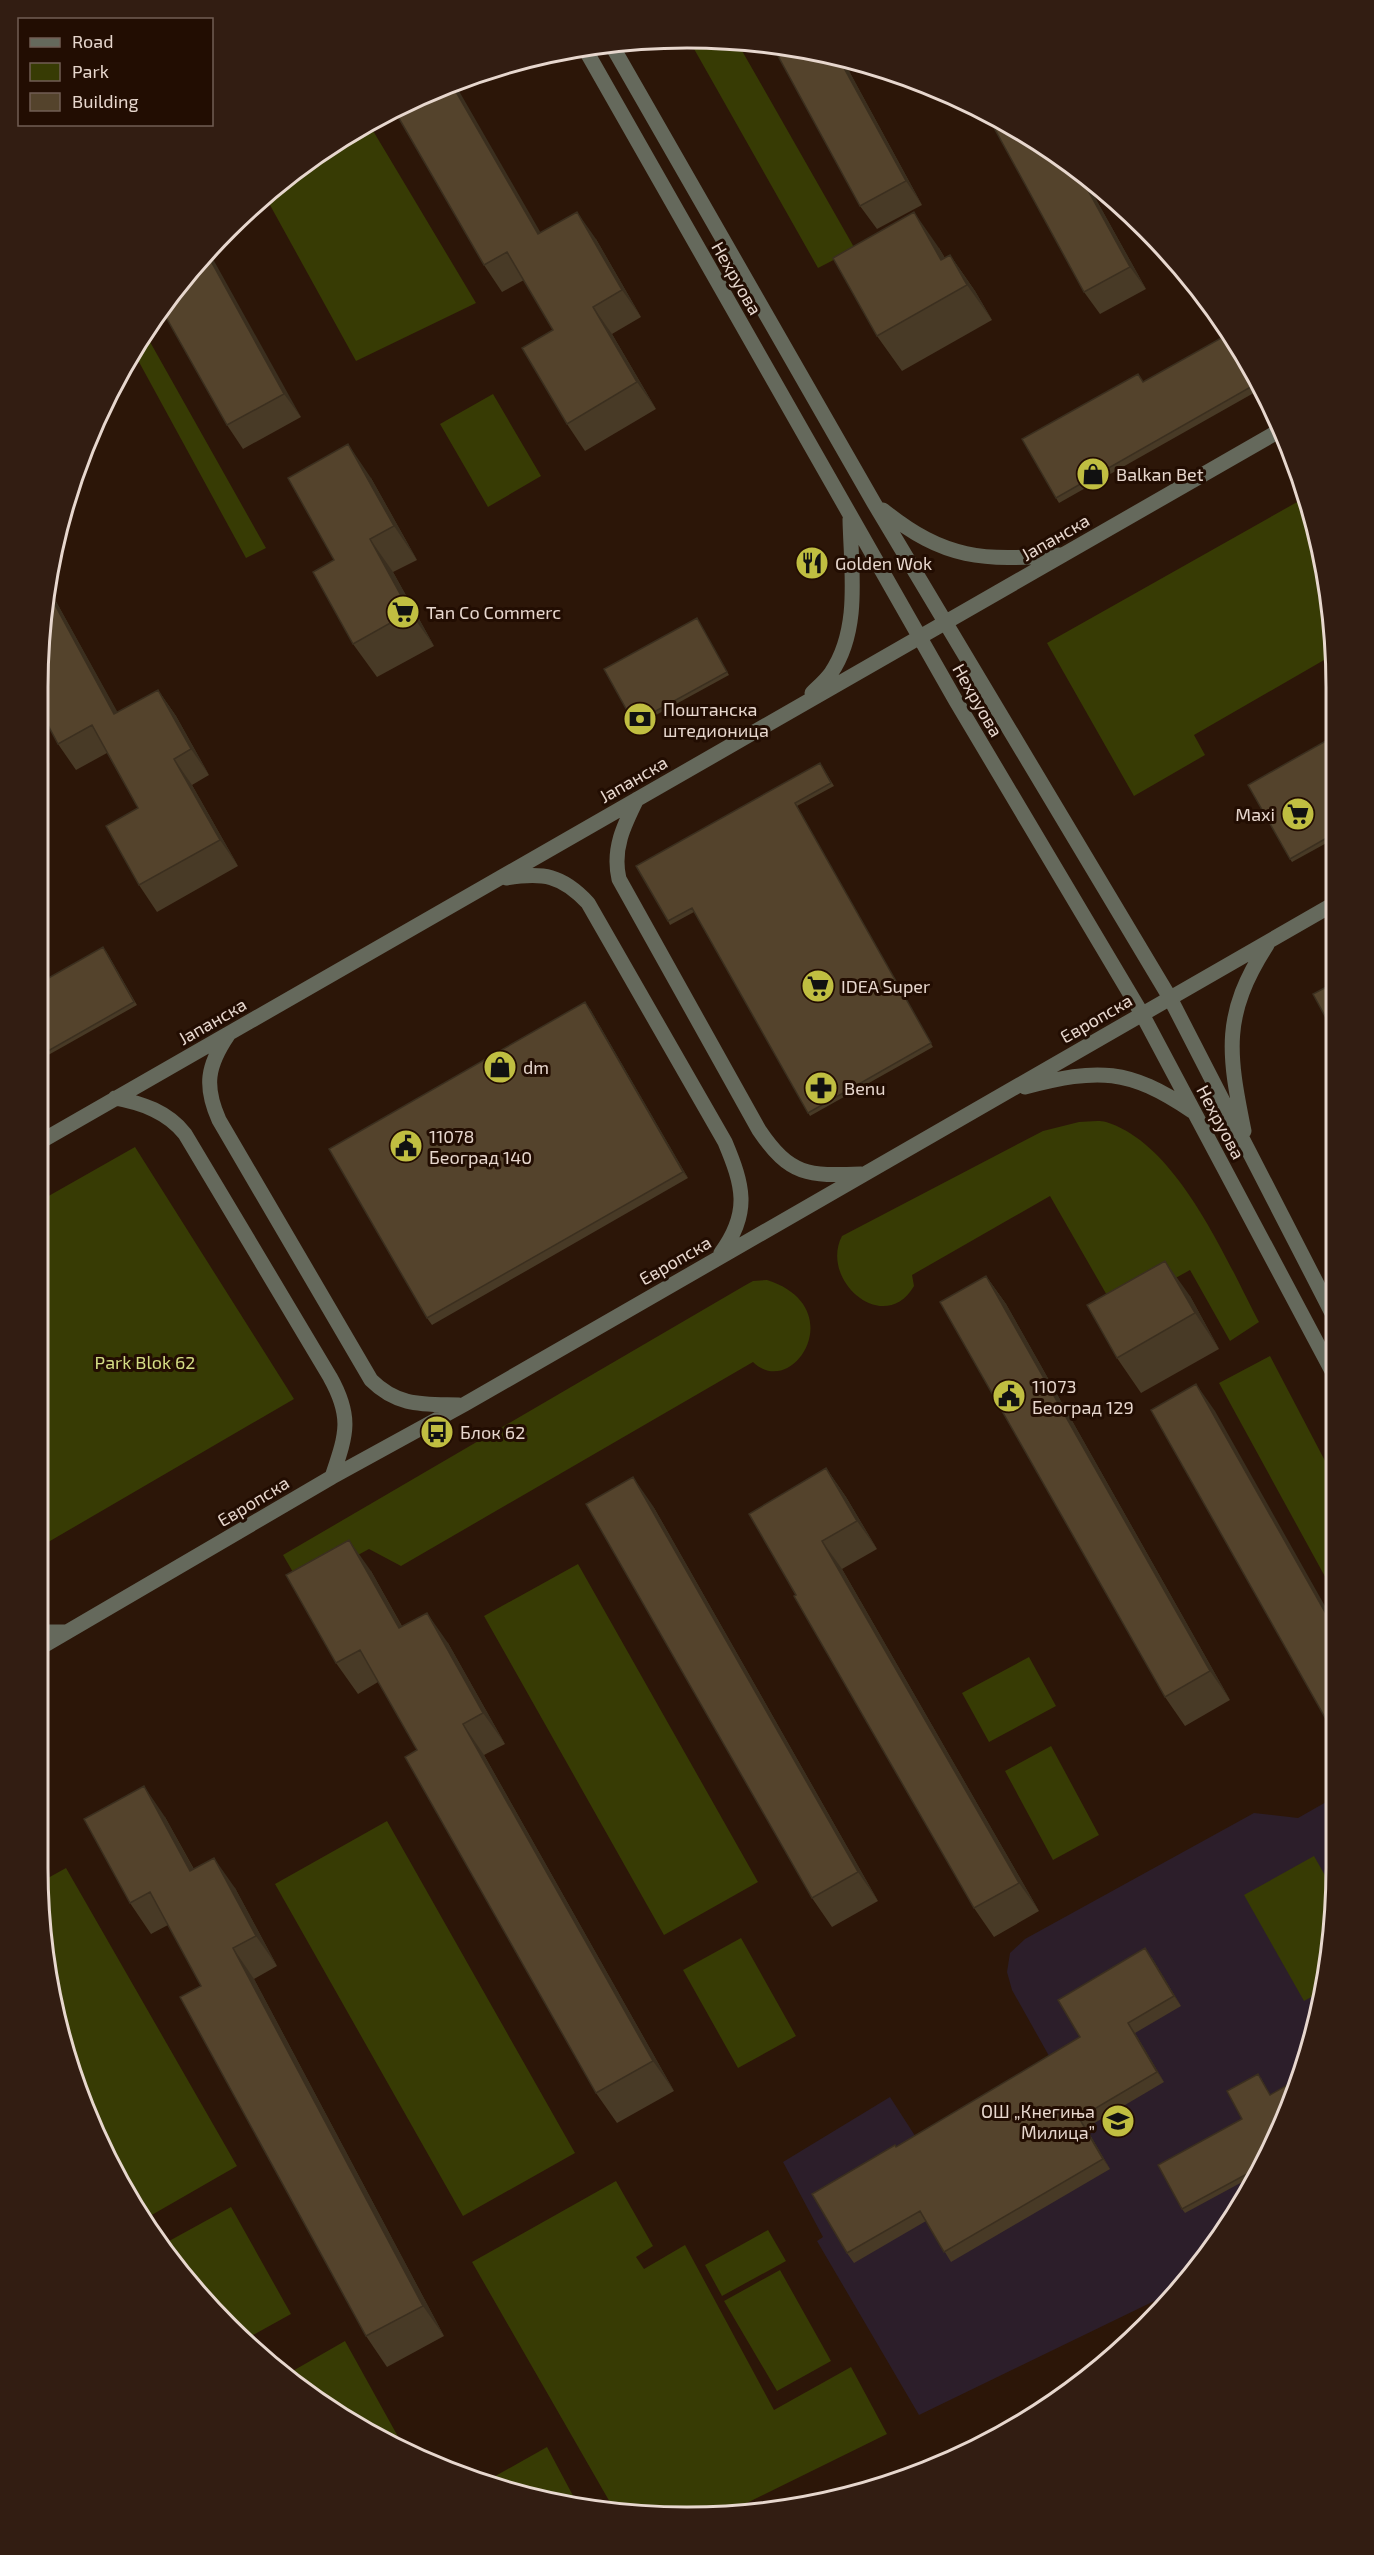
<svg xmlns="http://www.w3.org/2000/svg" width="1374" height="2555" font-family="'Exo 2',sans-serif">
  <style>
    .education { fill: #2c1e2a }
    .green { fill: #373b04 }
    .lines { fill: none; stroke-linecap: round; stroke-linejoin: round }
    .minor { stroke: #65695c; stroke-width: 15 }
    .wall { fill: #483a26 }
    .shaded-wall { fill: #3b2f1f }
    .building { fill: #54432c; stroke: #3b2f1f; stroke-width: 1.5 }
    .labels { text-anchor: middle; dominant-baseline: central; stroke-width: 6; stroke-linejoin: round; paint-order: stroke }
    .street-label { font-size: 18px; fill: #e7d7ce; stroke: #220d02 }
    .poi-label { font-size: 18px; fill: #e7d7ce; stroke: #220d02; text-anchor: start }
    .park-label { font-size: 18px; fill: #d4de85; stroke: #220d02 }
    .rim { fill: none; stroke: #e7d7ce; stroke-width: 3 }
  </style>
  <rect width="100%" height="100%" fill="#2c1608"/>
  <path class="education" d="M 1335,1797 L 1335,1910 L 1314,2036 L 1250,2192 L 1202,2264 L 1179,2289 L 919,2415 L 817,2241 L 823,2237 L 783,2162 L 890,2097 L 919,2142 L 1053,2063 L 1012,1990 L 1007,1972 L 1010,1953 L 1025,1939 L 1254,1813 L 1298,1818 Z"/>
  <path class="green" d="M 689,40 L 737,42 L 855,249 L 818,268 Z
    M 369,124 L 476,303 L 356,361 L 265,196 L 291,172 Z
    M 145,333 L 266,548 L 246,558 L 133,351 Z
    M 493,394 L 541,476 L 488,507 L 440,424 Z
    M 1306,497 L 1331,603 L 1331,656 L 1194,735 L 1205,755 L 1134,796 L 1047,643 Z
    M 1079,1122 C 1087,1122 1098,1120 1106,1122 C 1178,1144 1226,1260 1259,1322 L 1230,1341 L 1190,1270 L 1116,1311 L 1050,1196 L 912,1275 L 914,1286 C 884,1337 819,1280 842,1236 L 1043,1131 Z
    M 135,1147 L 294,1399 L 38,1548 L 38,1202 Z
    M 767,1280 C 852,1307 793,1401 753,1362 L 401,1566 L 369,1549 L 301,1586 L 283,1555 L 744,1286 L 753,1281 Z
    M 1270,1356 L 1334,1478 L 1334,1593 L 1219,1383 Z
    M 578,1564 L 758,1882 L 664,1935 L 484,1616 Z
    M 1029,1657 L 1056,1706 L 989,1742 L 962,1693 Z
    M 1051,1746 L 1099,1835 L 1053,1860 L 1005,1771 Z
    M 387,1821 L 575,2153 L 463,2216 L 275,1884 Z
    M 1314,1856 L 1335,1893 L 1335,1910 L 1322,1991 L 1304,2001 L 1244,1895 Z
    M 66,1868 L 237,2166 L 143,2220 L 124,2192 L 72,2077 L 50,1994 L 39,1883 Z
    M 741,1938 L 796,2036 L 738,2068 L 683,1970 Z
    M 616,2181 L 653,2246 L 636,2257 L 644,2269 L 685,2245 L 774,2410 L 851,2367 L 887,2434 L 720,2516 L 644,2516 L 615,2511 L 472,2262 Z
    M 231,2207 L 291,2314 L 244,2340 L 172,2264 L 160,2246 Z
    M 768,2230 L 786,2261 L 722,2296 L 705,2265 Z
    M 780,2270 L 831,2361 L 777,2391 L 724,2301 Z
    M 345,2341 L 406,2451 L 326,2408 L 284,2376 Z
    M 547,2447 L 578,2505 L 519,2495 L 483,2483 Z"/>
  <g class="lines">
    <path class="minor" d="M 611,44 L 874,503 L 1170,998 L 1333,1315
      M 585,49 L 956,701 L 1142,1014 L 1333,1373
      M 883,510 C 945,560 983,561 1059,555
      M 812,693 C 818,687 826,680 831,673 C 861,629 851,570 850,519
      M 637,799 C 624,825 612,849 619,879 L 759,1130 C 790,1176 808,1176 861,1174
      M 506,878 C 543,872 562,875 588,903 L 725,1142 C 743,1185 751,1212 721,1253
      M 228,1035 C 207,1066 204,1086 219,1120 L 371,1380 C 398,1407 424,1404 459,1405
      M 1025,1087 C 1099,1068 1128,1068 1192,1111
      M 115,1098 C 142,1103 168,1112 185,1134 L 330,1377 C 353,1418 346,1435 332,1477
      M 1244,1131 C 1228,1052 1222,1015 1267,945
      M 38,1143 L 1279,431
      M 38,1632 L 65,1632
      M 38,1649 L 332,1477 L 465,1404 L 1332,905"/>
  </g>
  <path class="wall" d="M 843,60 L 922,205 L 877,229 L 860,206 Z
    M 1011,124 L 1083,176 L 1146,289 L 1100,314 L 1084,292 Z
    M 541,233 L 596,239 L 641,317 L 612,334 L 656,409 L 585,451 L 567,424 L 553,330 L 524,280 L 502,292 L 484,265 Z
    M 939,248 L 945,258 L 950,255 L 975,291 L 992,320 L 902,371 L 877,336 Z
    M 198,259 L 301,417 L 243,449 L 227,425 Z
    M 1230,333 L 1259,390 L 1059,503 L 1056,498 L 1143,382 Z
    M 371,478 L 417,560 L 393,572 L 434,646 L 377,677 L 353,644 L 334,560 Z
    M 48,587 L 117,712 L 158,690 L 176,716 L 209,775 L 192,785 L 238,866 L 157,912 L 139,885 L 138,808 L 107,753 L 76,770 L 58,744 L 39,645 Z
    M 697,618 L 729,675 L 636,726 L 634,723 Z
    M 1331,738 L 1332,840 L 1292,862 L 1290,859 Z
    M 822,766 L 834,786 L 797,806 L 933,1047 L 810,1116 L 694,912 L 670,925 L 668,921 Z
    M 106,951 L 137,1005 L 43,1058 L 38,1051 Z
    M 590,1009 L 688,1178 L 432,1325 L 427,1318 Z
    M 986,1276 L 1006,1304 L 1230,1700 L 1185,1726 L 1165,1697 Z
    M 1190,1296 L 1219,1349 L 1141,1393 L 1117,1358 Z
    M 826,1468 L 846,1497 L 877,1549 L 842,1569 L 1039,1911 L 994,1937 L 974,1908 L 796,1595 Z
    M 653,1506 L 878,1901 L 832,1927 L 812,1898 Z
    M 371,1571 L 402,1626 L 448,1643 L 505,1744 L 484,1755 L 674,2091 L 617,2123 L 596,2093 L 417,1750 L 378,1682 L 358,1694 L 336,1663 Z
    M 165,1817 L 194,1869 L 235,1888 L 277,1966 L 254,1979 L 444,2336 L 387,2367 L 366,2336 L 201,1986 L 168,1925 L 151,1934 L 130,1903 Z
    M 1152,1958 L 1181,2006 L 1135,2033 L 1164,2082 L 1086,2128 L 1110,2169 L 951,2262 L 926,2221 L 854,2263 L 847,2253 L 896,2147 L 1080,2037 Z
    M 1261,2078 L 1270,2095 L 1296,2080 L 1257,2174 L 1185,2213 L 1182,2209 L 1242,2119 Z"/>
  <path class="shaded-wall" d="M 839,59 L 843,60 L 922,205 L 906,181 Z
    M 455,84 L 557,261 L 538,234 L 452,85 Z
    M 1078,172 L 1083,176 L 1146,289 L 1130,267 Z
    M 577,212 L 596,239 L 641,317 L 622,290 Z
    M 914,212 L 939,248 L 962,288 L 941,260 Z
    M 208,250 L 301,417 L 284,394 L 206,252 Z
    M 950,255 L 975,291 L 992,320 L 967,285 Z
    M 593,307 L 612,334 L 656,409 L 637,382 Z
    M 348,444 L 371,478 L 417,560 L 394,526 Z
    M 370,539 L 393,572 L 434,646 L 410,612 Z
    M 48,587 L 133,740 L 114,714 L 48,592 Z
    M 158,690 L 176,716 L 209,775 L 191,749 Z
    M 174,759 L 192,785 L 238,866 L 220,840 Z
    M 585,1002 L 590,1009 L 688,1178 L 683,1172 Z
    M 1165,1261 L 1190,1296 L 1219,1349 L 1195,1313 Z
    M 986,1276 L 1006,1304 L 1230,1700 L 1210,1671 Z
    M 1196,1384 L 1215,1411 L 1334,1622 L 1334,1628 Z
    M 826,1468 L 846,1497 L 877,1549 L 857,1521 Z
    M 633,1477 L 653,1506 L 878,1901 L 858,1872 Z
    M 349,1540 L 371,1571 L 420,1659 L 399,1628 Z
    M 822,1541 L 842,1569 L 1039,1911 L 1019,1883 Z
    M 427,1613 L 448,1643 L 505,1744 L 483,1713 Z
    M 463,1724 L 484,1755 L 674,2091 L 653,2061 Z
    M 144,1786 L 165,1817 L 211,1901 L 190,1871 Z
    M 214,1858 L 235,1888 L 277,1966 L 256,1936 Z
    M 233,1948 L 254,1979 L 444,2336 L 423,2306 Z
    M 1145,1948 L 1152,1958 L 1181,2006 L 1174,1996 Z
    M 1128,2023 L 1135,2033 L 1164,2082 L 1157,2072 Z
    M 1079,2118 L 1086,2128 L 1110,2169 L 1103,2159 Z"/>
  <path class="building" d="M 771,43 L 839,59 L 906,181 L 860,206 Z
    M 452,85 L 538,234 L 577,212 L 622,290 L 593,307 L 637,382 L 567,424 L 522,348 L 553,330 L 507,252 L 484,265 L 393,108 L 399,105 Z
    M 986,113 L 1011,124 L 1078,172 L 1130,267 L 1084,292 Z
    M 914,212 L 941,260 L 950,255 L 967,285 L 877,336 L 833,258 Z
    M 206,252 L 284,394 L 227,425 L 162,310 L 198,259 Z
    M 1230,333 L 1256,384 L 1056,498 L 1022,439 L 1138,374 L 1143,382 Z
    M 348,444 L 394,526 L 370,539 L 410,612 L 353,644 L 313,572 L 334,560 L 288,478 Z
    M 48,592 L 114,714 L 158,690 L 191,749 L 174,759 L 220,840 L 139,885 L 106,826 L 138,808 L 92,725 L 58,744 L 39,708 L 39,645 Z
    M 697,618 L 727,672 L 634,723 L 604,669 Z
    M 1331,738 L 1332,835 L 1290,859 L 1248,785 Z
    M 820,763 L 831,783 L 795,803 L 931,1043 L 808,1113 L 692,908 L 668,921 L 636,866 Z
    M 103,947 L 134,1002 L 41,1055 L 38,1051 L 38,984 Z
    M 1332,984 L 1332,1029 L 1313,994 Z
    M 585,1002 L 683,1172 L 427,1318 L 329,1149 Z
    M 1165,1261 L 1195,1313 L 1117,1358 L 1087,1305 Z
    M 986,1276 L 1210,1671 L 1165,1697 L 940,1302 Z
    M 1196,1384 L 1334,1628 L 1335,1735 L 1151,1410 Z
    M 826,1468 L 857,1521 L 822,1541 L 1019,1883 L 974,1908 L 794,1596 L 796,1595 L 749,1514 Z
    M 633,1477 L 858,1872 L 812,1898 L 586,1504 Z
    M 349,1540 L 399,1628 L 427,1613 L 483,1713 L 463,1724 L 653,2061 L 596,2093 L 405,1757 L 417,1750 L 360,1650 L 336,1663 L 286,1575 Z
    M 144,1786 L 190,1871 L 214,1858 L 256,1936 L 233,1948 L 423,2306 L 366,2336 L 180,1997 L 201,1986 L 150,1892 L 130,1903 L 84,1819 Z
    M 1145,1948 L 1174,1996 L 1128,2023 L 1157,2072 L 1079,2118 L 1103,2159 L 944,2252 L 920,2211 L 847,2253 L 812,2194 L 895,2145 L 896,2147 L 1080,2037 L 1058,2000 Z
    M 1258,2074 L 1270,2095 L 1296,2080 L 1260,2167 L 1182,2209 L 1158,2165 L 1242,2119 L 1227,2091 Z"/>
  <defs>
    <g id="shop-disc" transform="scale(1.725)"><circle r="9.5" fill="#c0be41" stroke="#220d02"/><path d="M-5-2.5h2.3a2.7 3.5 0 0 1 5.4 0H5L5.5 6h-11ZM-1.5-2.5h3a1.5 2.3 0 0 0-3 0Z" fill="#111"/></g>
    <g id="restaurant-disc" transform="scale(1.725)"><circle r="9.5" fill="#c0be41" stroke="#220d02"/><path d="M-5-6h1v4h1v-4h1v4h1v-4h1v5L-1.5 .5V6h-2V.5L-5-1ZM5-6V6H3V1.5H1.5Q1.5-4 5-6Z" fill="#111"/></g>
    <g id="supermarket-disc" transform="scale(1.725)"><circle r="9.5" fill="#c0be41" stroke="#220d02"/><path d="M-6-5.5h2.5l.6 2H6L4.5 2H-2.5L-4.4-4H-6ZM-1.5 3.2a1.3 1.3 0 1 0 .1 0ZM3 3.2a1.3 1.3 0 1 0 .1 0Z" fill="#111"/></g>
    <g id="bank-disc" transform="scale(1.725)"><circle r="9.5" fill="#c0be41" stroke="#220d02"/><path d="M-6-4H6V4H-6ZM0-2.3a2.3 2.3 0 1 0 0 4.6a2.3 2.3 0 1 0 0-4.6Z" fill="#111"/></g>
    <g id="pharmacy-disc" transform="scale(1.725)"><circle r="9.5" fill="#c0be41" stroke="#220d02"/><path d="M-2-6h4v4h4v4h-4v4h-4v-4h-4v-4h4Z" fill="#111"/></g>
    <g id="civic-disc" transform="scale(1.725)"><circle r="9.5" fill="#c0be41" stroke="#220d02"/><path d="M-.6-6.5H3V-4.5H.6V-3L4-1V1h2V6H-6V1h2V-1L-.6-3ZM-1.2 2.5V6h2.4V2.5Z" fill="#111"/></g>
    <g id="bus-disc" transform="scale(1.725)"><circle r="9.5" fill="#c0be41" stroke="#220d02"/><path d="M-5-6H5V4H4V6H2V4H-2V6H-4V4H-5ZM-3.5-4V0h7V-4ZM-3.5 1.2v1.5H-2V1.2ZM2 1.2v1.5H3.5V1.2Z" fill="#111"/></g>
    <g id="school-disc" transform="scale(1.725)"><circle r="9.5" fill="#c0be41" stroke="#220d02"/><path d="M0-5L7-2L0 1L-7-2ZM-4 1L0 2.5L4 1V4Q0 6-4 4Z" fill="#111"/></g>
  </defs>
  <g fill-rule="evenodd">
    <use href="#shop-disc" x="1093" y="474"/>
    <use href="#restaurant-disc" x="812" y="563"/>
    <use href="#supermarket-disc" x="403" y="612"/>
    <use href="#bank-disc" x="640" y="719"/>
    <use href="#supermarket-disc" x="1298" y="814"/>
    <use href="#supermarket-disc" x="818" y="986"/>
    <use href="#shop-disc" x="500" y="1067"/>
    <use href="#pharmacy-disc" x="821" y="1088"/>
    <use href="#civic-disc" x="406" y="1146"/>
    <use href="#civic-disc" x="1009" y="1396"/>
    <use href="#bus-disc" x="437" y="1432"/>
    <use href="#school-disc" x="1118" y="2121"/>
  </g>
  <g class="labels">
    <g class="street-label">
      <text transform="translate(737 278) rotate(60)">Нехруова</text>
      <text transform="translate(1055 537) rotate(-30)">Јапанска</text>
      <text transform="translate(978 700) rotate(60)">Нехруова</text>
      <text transform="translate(633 779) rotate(-30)">Јапанска</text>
      <text transform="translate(1096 1018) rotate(-30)">Европска</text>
      <text transform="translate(212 1021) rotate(-30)">Јапанска</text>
      <text transform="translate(1221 1122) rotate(62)">Нехруова</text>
      <text transform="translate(675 1260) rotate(-30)">Европска</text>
      <text transform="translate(253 1501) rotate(-31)">Европска</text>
    </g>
    <g class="poi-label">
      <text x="1116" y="474">Balkan Bet</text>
      <text x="835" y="563">Golden Wok</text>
      <text x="426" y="612">Tan Co Commerc</text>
      <text x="663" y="709">Поштанска<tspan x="663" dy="21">штедионица</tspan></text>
      <text x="1275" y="814" text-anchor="end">Maxi</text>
      <text x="841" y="986">IDEA Super</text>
      <text x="523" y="1067">dm</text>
      <text x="844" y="1088">Benu</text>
      <text x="429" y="1136">11078<tspan x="429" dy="21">Београд 140</tspan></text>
      <text x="1032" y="1386">11073<tspan x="1032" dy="21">Београд 129</tspan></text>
      <text x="460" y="1432">Блок 62</text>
      <text x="1095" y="2111" text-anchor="end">ОШ „Кнегиња<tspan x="1095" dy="21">Милица”</tspan></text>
    </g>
    <g class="park-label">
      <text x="145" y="1362">Park Blok 62</text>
    </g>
  </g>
  <path d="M0 0H1374V2555H0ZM687 48H687A639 639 0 0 1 1326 687V1868A639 639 0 0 1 687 2507H687A639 639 0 0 1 48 1868V687A639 639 0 0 1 687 48Z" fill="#321d12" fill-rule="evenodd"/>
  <path class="rim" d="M687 48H687A639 639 0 0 1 1326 687V1868A639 639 0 0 1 687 2507H687A639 639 0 0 1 48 1868V687A639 639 0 0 1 687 48Z"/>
  <rect x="18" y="18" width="195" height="108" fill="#220d02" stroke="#715e54" stroke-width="1.5"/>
  <rect x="30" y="38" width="30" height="9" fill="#65695c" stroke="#715e54" stroke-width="1.5"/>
  <text x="72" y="48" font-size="18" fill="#e7d7ce">Road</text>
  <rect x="30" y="63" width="30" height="18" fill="#373b04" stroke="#715e54" stroke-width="1.5"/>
  <text x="72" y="78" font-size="18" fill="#e7d7ce">Park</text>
  <rect x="30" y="93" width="30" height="18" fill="#54432c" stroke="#715e54" stroke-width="1.5"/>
  <text x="72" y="108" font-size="18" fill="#e7d7ce">Building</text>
</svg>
